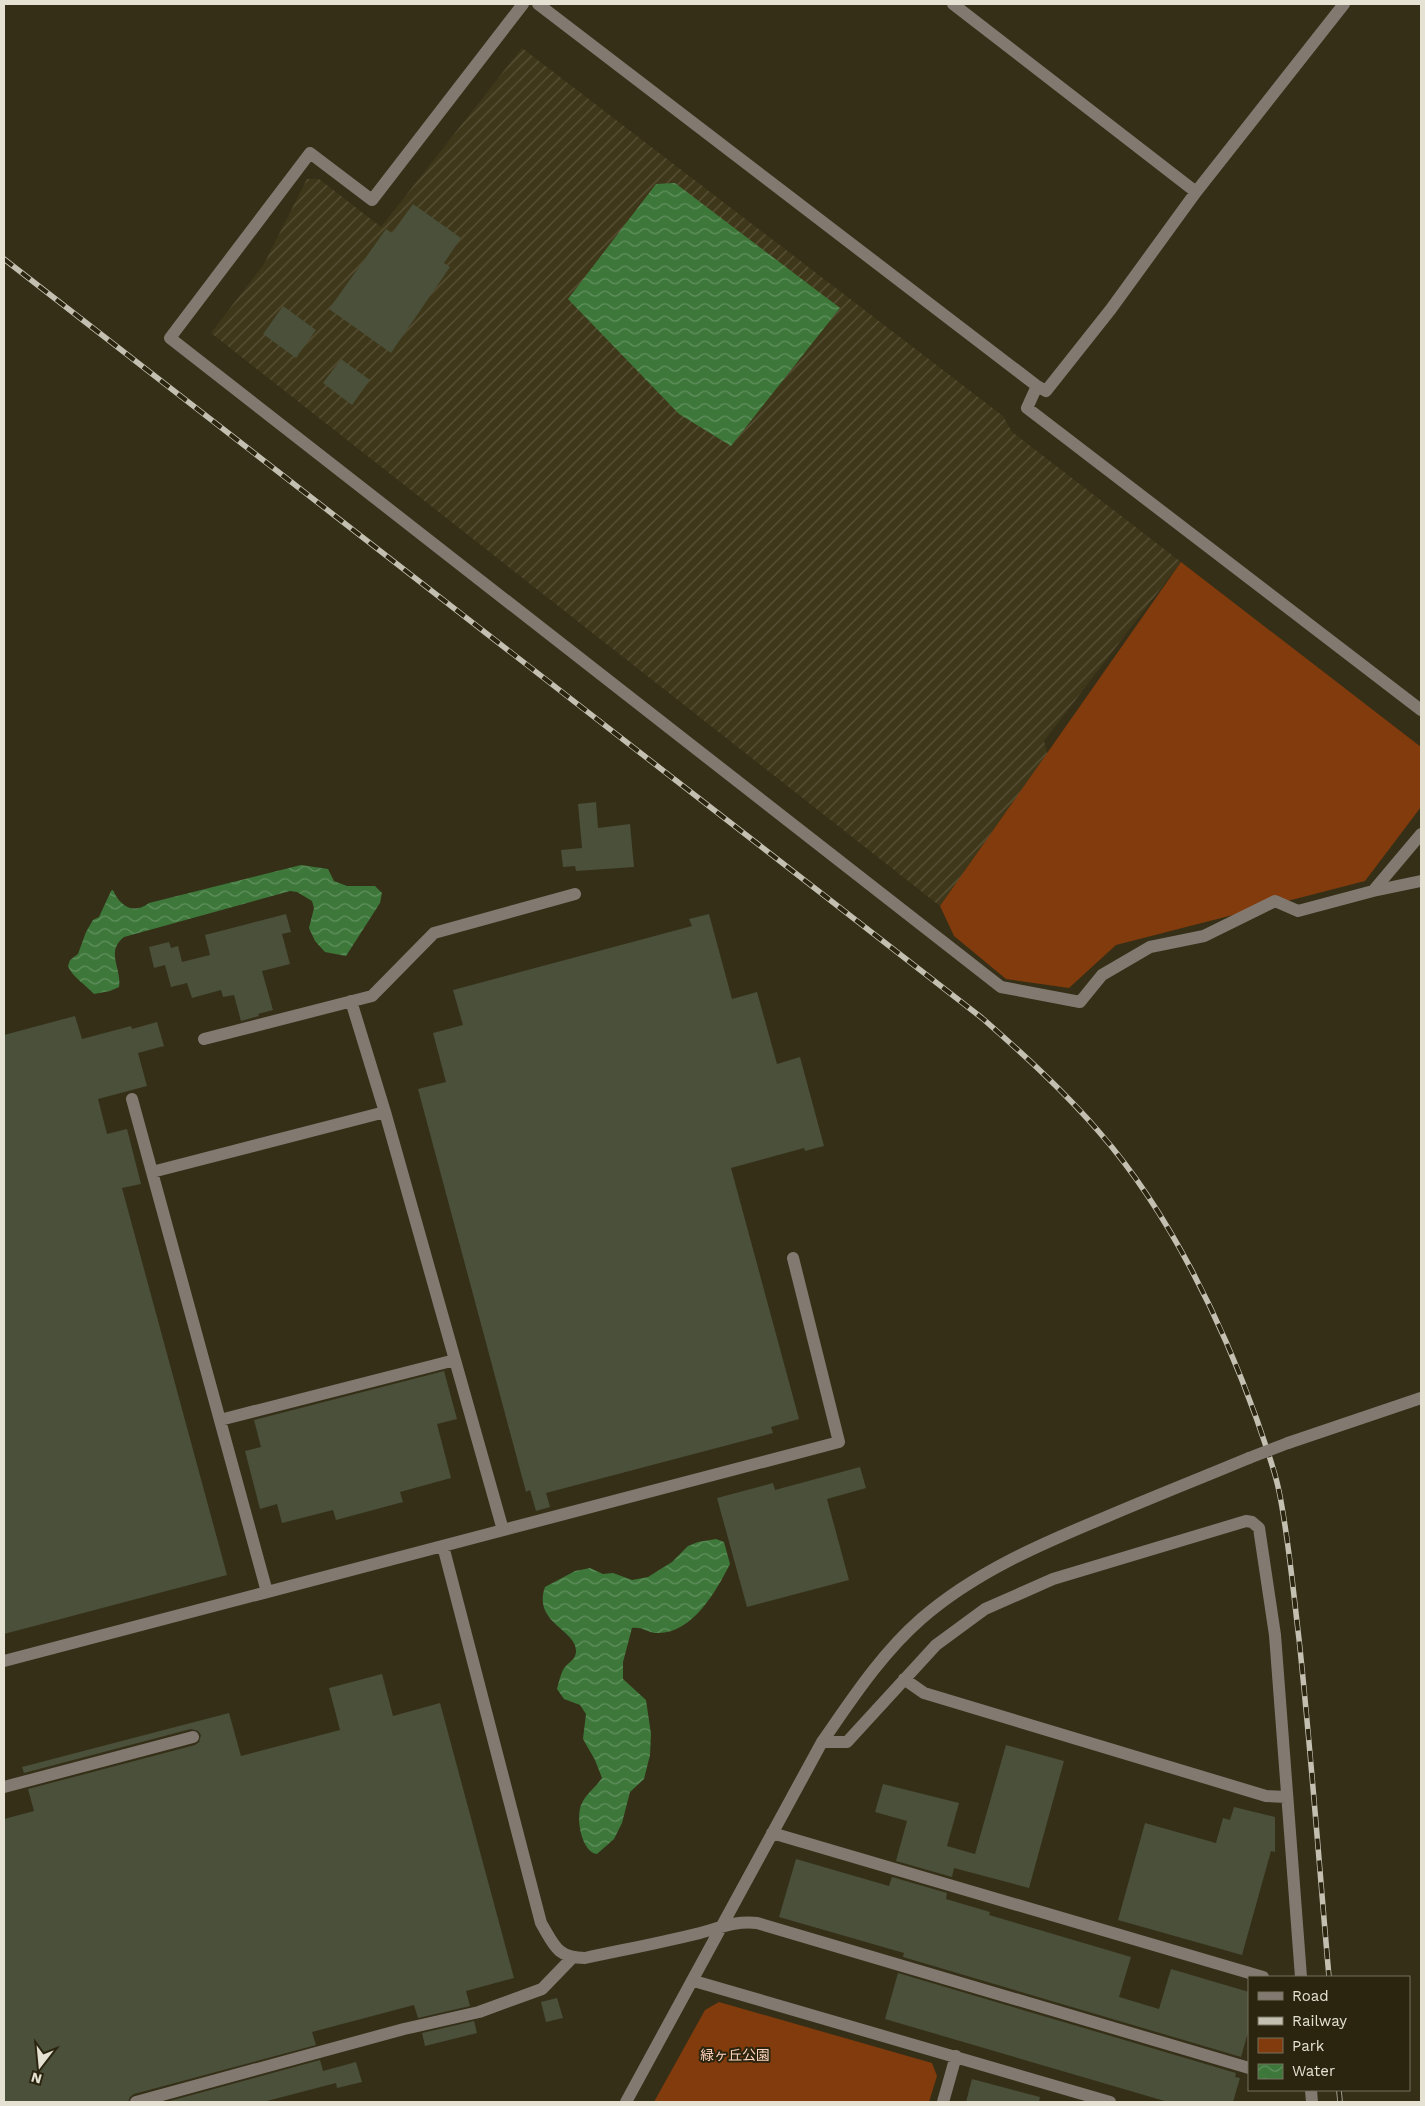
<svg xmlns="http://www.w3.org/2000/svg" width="1425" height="2106" font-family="'Work Sans','Noto Sans JP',sans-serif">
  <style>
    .industrial { fill: url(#industrial-furrows) }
    .green { fill: #813b0c }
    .water { fill: url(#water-waves) }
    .building { fill: #4a5039 }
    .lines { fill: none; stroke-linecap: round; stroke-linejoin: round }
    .minor { stroke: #827a71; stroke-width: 12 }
    .rail-casing { stroke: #c4c0b1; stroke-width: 5.5 }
    .rail { stroke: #2b250f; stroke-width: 4; stroke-dasharray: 11; stroke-linecap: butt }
    .minor-bridge { stroke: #827a71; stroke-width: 12 }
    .labels { text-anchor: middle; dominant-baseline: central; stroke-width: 4; stroke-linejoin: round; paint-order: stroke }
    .park-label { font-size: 14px; fill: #ffd4be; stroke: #2b250f }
  </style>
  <defs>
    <pattern id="industrial-furrows" width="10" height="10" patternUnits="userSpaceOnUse" patternTransform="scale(1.25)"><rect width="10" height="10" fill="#3f371a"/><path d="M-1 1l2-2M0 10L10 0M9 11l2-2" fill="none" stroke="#5b543a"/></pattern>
    <pattern id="water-waves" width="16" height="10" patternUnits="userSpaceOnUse" patternTransform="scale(1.25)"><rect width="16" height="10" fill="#3d783a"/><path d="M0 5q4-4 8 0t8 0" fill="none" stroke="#62915f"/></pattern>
  </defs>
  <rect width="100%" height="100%" fill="#352f18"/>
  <path class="industrial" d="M 522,48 L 1003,416 L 1012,432 L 1181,562 L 1044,741 L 1050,764 L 940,906 L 211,333 L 264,264 L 307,179 L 319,179 L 381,227 Z"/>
  <path class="green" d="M 1181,562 L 1421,747 L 1421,807 L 1365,881 L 1116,945 L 1069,988 L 1006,979 L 954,936 L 940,906 Z
    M 719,2002 L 932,2063 L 937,2076 L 929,2102 L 654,2102 L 705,2010 Z"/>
  <path class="water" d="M 675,183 L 840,308 L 731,446 L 679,414 L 568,299 L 656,184 Z
    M 301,865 L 328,869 L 334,881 L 347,886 L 375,886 L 382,893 L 380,903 L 346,956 L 325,952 L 315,941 L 309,928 L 314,908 L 312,901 L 297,892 L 290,891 L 124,937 C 105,952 122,968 119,987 L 110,991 L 94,994 C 86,985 72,977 68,966 L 70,960 L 78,954 L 86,932 L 93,920 L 99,917 L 111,891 L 113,890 C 120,906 133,915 149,903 Z
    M 716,1539 L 724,1542 L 730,1564 C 716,1591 693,1633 658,1633 C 648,1633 642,1626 632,1628 L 623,1662 L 623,1679 L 646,1700 L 651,1734 L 650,1755 L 644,1779 L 630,1792 L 622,1823 L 614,1839 L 597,1854 C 581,1852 575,1816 582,1803 C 586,1794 596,1787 602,1778 L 595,1760 L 583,1739 L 586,1714 L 580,1705 L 564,1699 L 557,1689 C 559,1682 561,1672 565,1667 C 570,1661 575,1660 576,1652 C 578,1630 532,1623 545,1587 L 575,1571 L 590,1568 L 603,1574 L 613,1573 L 632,1580 L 648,1577 L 672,1562 L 688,1546 L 698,1542 Z"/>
  <path class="building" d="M 413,204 L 461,238 L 444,263 L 450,267 L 391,353 L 329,309 L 386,229 L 392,233 Z
    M 283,306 L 316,330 L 296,358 L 263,334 Z
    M 341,359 L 370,380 L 352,405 L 323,383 Z
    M 596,802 L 598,828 L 630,824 L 634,867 L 576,871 L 575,866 L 563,867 L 561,850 L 582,848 L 578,804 Z
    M 286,914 L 291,932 L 282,934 L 290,964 L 262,971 L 273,1010 L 258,1014 L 259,1016 L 241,1021 L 234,995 L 223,997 L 221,990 L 192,998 L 187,983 L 171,987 L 165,965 L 154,968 L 149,947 L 169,942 L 171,948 L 178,946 L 182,962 L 210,955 L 205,935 Z
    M 709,914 L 732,999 L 757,992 L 777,1064 L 800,1057 L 824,1146 L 805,1151 L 804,1148 L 731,1168 L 799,1419 L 771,1427 L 773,1433 L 546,1493 L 550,1507 L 536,1511 L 530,1490 L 526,1492 L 418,1089 L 446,1082 L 433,1033 L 463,1025 L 453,990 L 692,926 L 689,919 Z
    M 75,1016 L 82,1039 L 131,1026 L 132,1029 L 157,1022 L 164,1046 L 138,1053 L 147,1086 L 98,1099 L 107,1134 L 127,1129 L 141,1184 L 122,1188 L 227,1575 L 4,1634 L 4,1035 Z
    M 444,1371 L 457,1419 L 437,1424 L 451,1478 L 400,1492 L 403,1502 L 336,1520 L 333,1510 L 282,1523 L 277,1504 L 260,1509 L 245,1451 L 261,1447 L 254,1420 Z
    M 860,1467 L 866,1488 L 827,1499 L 849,1580 L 747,1607 L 717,1498 L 773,1483 L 775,1490 Z
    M 382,1674 L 393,1716 L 440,1703 L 514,1978 L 466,1991 L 470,2006 L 418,2018 L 414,2005 L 312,2032 L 316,2045 L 134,2094 L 130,2097 L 128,2102 L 4,2102 L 4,1819 L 34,1811 L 28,1789 L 195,1745 L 199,1742 L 201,1735 L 198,1731 L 191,1729 L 24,1773 L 22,1767 L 229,1713 L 241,1756 L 340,1730 L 329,1688 Z
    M 1006,1745 L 1064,1761 L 1029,1888 L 954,1868 L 952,1877 L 896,1861 L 907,1821 L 875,1812 L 883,1784 L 959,1803 L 947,1846 L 975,1854 Z
    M 1234,1807 L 1275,1817 L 1275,1852 L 1271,1851 L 1242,1955 L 1118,1920 L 1145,1823 L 1216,1843 L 1223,1818 L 1230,1820 Z
    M 796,1859 L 889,1886 L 892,1877 L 947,1893 L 946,1899 L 990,1912 L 989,1915 L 1131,1957 L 1119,1997 L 1159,2009 L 1171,1969 L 1249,1992 L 1249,2029 L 1241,2057 L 903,1957 L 904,1953 L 779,1917 Z
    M 898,1973 L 1236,2073 L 1235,2077 L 1240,2078 L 1233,2102 L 1168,2102 L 885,2019 Z
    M 557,1998 L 563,2018 L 546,2022 L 541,2002 Z
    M 474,2021 L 477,2033 L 425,2046 L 422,2033 Z
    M 320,2060 L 323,2071 L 356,2062 L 362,2082 L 337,2088 L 336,2083 L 263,2102 L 166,2102 Z
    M 972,2079 L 1040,2097 L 1039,2102 L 966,2102 Z"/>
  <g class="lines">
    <path class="minor" d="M 523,4 L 372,200 L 310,153 L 170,338 L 1001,987 L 1080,1002 L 1102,975 L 1150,947 L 1204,936 L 1275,901 L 1298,911 L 1373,891 L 1421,881
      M 538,4 L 1037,386 L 1046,391 L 1111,309 L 1196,192 L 1344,4
      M 953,4 L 1196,192
      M 1037,386 L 1027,408 L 1421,710
      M 1373,891 L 1421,834
      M 351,1001 L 385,1112
      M 204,1039 L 372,996 L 434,933 L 575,894
      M 132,1099 L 267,1592
      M 152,1172 L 385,1112 L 503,1530
      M 220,1420 L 455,1360
      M 1288,1443 L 1421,1398
      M 443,1546 L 541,1923 C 554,1945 557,1958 585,1958 C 622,1950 660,1943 696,1934 C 717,1929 735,1920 757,1923 L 1249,2068
      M 4,1661 L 839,1442 L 793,1258
      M 904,1679 L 924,1693 L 1266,1796 L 1287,1797
      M 822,1742 L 847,1742 L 936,1645 L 985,1609 L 1053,1579 L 1246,1521 L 1252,1522 L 1259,1528 L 1275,1635 L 1301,1977
      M 4,1787 L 193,1737
      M 772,1833 L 1263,1977
      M 694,1981 L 1110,2102
      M 1311,2090 L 1312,2102
      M 136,2102 L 404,2029 L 479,2012 L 542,1989 L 572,1958
      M 626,2102 L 822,1742 C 852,1699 881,1654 921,1619 C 975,1572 1041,1544 1106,1517 C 1153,1497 1201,1478 1249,1458
      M 943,2102 L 956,2056"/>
    <g class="rail-casing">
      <path id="rail" d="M 4,259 L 982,1018 C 1023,1054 1064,1091 1100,1133 C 1169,1212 1222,1322 1257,1420 C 1265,1444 1274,1467 1279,1491 C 1289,1540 1293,1590 1299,1639 C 1311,1751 1319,1864 1329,1977
        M 1339,2090 L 1340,2102"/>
    </g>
    <use href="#rail" class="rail"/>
    <path class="minor-bridge" d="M 1249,1458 L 1288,1443"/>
  </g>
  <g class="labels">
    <g class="park-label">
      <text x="735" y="2055">緑ヶ丘公園</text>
    </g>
  </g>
  <rect width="1425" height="2106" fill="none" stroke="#e5e2d4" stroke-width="10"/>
  <rect x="1248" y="1976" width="162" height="115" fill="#2b250f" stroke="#75715e"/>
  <rect x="1258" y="1992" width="25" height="8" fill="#827a71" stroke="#75715e"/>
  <text x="1292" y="2001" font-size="15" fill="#e5e2d4">Road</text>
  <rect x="1258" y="2017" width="25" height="8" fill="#c4c0b1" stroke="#75715e"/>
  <text x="1292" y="2026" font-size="15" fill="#e5e2d4">Railway</text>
  <rect x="1258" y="2038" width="25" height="15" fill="#813b0c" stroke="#75715e"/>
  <text x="1292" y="2051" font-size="15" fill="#e5e2d4">Park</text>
  <rect x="1258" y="2064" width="25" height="15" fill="url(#water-waves)" stroke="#75715e"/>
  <text x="1292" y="2076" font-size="15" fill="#e5e2d4">Water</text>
  <g transform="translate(40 2066) rotate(196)" stroke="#2b250f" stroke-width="4" paint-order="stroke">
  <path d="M0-4L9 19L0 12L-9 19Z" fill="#e5e2d4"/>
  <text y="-8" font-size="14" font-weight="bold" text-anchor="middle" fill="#e5e2d4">N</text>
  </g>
</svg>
